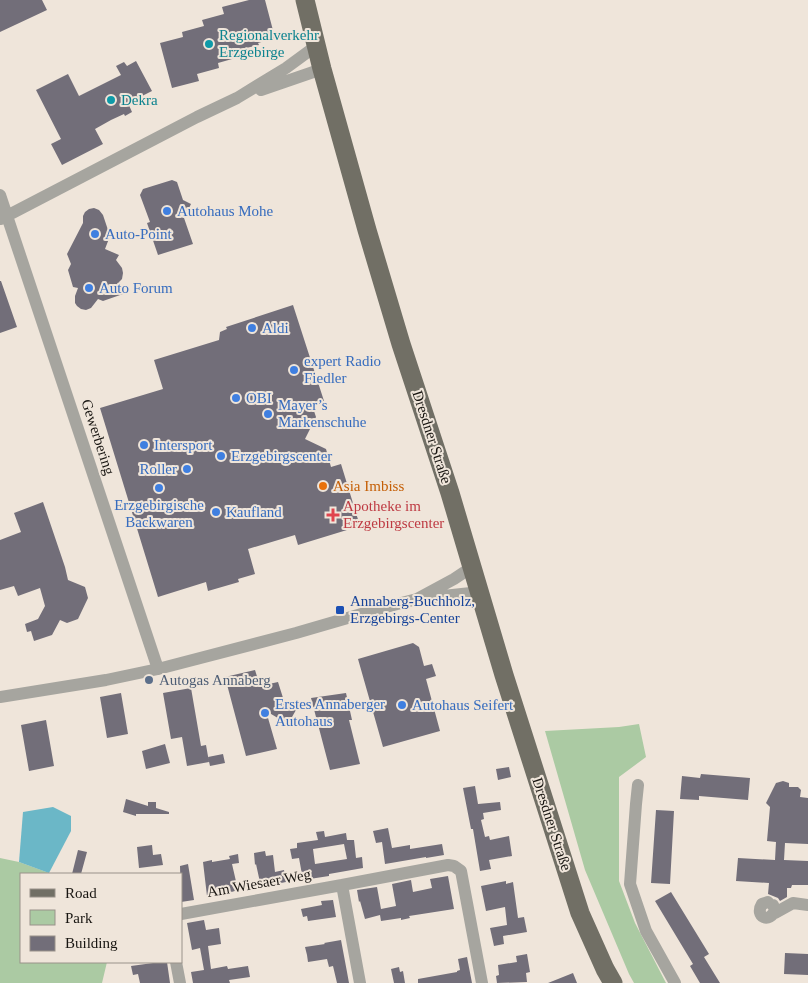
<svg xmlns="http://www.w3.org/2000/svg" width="808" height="983" font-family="Georgia,serif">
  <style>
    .green { fill: #abcaa3 }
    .water { fill: #6bb7c7 }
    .building { fill: #726e79; fill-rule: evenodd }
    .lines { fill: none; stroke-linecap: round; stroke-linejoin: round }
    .street { stroke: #a6a59f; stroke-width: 12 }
    .primary { stroke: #716f65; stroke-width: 19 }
    .culture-dot { fill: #0f9aa8; stroke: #efe5da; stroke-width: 2 }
    .shop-dot { fill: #3f7fe0; stroke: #efe5da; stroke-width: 2 }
    .food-dot { fill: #e8710a; stroke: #efe5da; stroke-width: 2 }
    .health-dot { fill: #e0444e; stroke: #efe5da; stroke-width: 2 }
    .transit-dot { fill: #1a4fb4; stroke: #efe5da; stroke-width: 2 }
    .service-dot { fill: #5c6f8a; stroke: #efe5da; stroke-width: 2 }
    .labels { text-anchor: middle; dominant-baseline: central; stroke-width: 4; stroke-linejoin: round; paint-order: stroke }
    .culture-label { font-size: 15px; fill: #0d838f; stroke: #efe5da; text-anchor: start }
    .shop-label { font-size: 15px; fill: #366cbe; stroke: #efe5da; text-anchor: start }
    .street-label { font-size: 15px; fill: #181511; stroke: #efe5da }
    .food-label { font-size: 15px; fill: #c56008; stroke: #efe5da; text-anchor: start }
    .health-label { font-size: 15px; fill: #be3a42; stroke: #efe5da; text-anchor: start }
    .transit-label { font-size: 15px; fill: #164399; stroke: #efe5da; text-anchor: start }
    .service-label { font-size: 15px; fill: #4e5e75; stroke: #efe5da; text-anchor: start }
  </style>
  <rect width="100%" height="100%" fill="#efe5da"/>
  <path class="green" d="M 639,724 L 646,757 L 619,777 L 619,881 L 635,923 L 666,983 L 634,983 L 629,974 L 585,870 L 545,731 L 619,727 Z
    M 0,858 L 19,862 L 52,874 L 21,874 L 21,962 L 107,962 L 102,983 L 0,983 Z"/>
  <path class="water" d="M 53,807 L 71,816 L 71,831 L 49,873 L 19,862 L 23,812 Z"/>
  <path class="building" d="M 0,0 L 42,0 L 47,10 L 0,32 Z
    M 249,0 L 265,0 L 275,38 L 258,43 L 259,45 L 237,50 L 239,57 L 218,63 L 219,68 L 197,74 L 199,81 L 172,88 L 160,43 L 183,37 L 182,32 L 204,26 L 202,20 L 224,14 L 222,7 Z
    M 136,61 L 152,91 L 128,103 L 132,112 L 125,116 L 124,114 L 111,120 L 95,129 L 103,144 L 62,165 L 51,144 L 61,139 L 36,90 L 68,74 L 79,96 L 121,75 L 116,66 L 124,62 L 127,66 Z
    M 172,180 L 177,182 L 183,200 L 191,204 L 184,218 L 193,244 L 158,255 L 147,223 L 150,222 L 140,195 L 143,189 Z
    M 94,208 L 99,210 L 103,215 L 110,236 L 105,249 L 119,255 L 116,260 L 122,268 L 123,273 L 122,279 L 119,282 L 123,294 L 103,301 L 98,299 L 91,308 L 86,310 L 81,309 L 77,306 L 75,303 L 75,296 L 78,288 L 73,287 L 68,270 L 71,264 L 67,254 L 83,223 L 83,216 L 85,212 L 89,209 Z
    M 0,281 L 1,281 L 17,327 L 0,333 Z
    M 293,305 L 324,401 L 316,404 L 314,411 L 316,417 L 305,439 L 326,449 L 331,467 L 341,464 L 360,526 L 298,545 L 295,535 L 248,549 L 255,574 L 238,579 L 239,582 L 208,591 L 206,582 L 158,597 L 100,408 L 163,389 L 154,360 L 219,340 L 220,332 L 227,329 L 226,327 Z
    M 43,502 L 65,567 L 68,580 L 85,587 L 88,598 L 78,619 L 67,623 L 60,620 L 52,635 L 34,641 L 31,631 L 27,632 L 25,624 L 38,619 L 45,606 L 40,588 L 18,596 L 14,586 L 0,590 L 0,540 L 21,532 L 14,513 Z
    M 413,643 L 419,647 L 424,666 L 432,664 L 436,676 L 426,679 L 440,731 L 383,747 L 358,659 Z
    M 255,670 L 260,686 L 278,682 L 284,701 L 296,710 L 288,724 L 266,711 L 277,749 L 246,756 L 225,677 Z
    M 191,688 L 201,746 L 206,745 L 209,762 L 187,766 L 182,737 L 171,739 L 163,693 Z
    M 121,693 L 128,734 L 107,738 L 100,697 Z
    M 346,693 L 352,720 L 349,720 L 360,764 L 330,770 L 311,698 Z
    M 46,720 L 54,766 L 29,771 L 21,725 Z
    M 165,744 L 170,763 L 146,769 L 142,751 Z
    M 223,754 L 225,763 L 210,766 L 208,757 Z
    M 509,767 L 511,777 L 498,780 L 496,769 Z
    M 701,774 L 750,778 L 748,800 L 699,796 L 699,800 L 680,799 L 682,776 L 700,778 Z
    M 783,781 L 789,783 L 789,787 L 798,787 L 801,790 L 800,797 L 808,798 L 808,844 L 785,843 L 784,860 L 808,861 L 808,885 L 792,885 L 791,888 L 787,888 L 787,897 L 780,901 L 778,898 L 768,894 L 769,883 L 736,881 L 738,858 L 775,860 L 776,842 L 767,841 L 770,807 L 766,803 L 776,783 Z
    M 475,786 L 478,804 L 500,802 L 501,810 L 483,813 L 484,819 L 481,820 L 485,837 L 489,836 L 490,840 L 509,836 L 512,856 L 489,860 L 491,869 L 480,871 L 473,829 L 471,829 L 463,788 Z
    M 126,799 L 148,806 L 148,802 L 156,802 L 156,808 L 169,812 L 169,814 L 136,814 L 136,816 L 123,812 Z
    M 656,810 L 674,811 L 670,884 L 651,883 Z
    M 388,828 L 392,848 L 410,845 L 410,849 L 442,844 L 444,855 L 426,858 L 426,857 L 385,864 L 382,842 L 376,843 L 373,831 Z
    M 324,831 L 325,837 L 346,833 L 347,840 L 354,840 L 356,858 L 362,857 L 363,868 L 329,874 L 329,876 L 303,880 L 299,858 L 292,859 L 290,849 L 297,848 L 297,843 L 318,840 L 316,832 ZM 344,844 L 347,859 L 315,864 L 313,849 Z
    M 152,845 L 153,855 L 161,854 L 163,865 L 139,868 L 137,847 Z
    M 78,850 L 87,852 L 81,874 L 72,874 Z
    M 265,851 L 266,856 L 273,855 L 275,872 L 284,870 L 286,882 L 261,887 L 256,864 L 255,865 L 254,853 Z
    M 238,854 L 239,863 L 232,864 L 238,890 L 225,894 L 207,896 L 203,862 L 212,860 L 212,862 L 230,859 L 229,856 Z
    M 188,864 L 194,900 L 181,902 L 180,866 Z
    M 448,876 L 454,909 L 409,916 L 410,918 L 401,920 L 401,918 L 381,921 L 380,915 L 365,919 L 360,901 L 359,902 L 357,890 L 377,887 L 381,909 L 396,906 L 392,884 L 411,880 L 413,892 L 432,888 L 430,879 Z
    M 506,881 L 506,884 L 513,882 L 518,918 L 524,917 L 527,932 L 503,936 L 504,944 L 494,946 L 490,928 L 507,925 L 505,907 L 486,911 L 481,886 Z
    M 671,892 L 709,954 L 704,957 L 720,983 L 700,983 L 690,966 L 693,964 L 655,901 Z
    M 333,900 L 336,917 L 308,921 L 307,916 L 303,917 L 301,909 L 322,905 L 321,901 Z
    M 204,920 L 206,930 L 219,928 L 221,944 L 208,946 L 211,969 L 227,966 L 228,969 L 248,966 L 250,977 L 229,980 L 230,983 L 193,983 L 191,972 L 204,970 L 200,948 L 192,950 L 187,923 Z
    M 341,940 L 347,972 L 349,983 L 337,983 L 333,966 L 329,967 L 327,959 L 308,962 L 307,955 L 305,947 L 325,944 L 324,943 Z
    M 785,953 L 808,954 L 808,975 L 784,974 Z
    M 527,954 L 530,972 L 526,973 L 527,982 L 497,983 L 496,976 L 499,975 L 498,965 L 517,962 L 516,956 Z
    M 467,957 L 472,983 L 418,983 L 418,979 L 457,972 L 457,971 L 460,970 L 458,959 Z
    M 153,962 L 167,962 L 170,983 L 140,983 L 138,974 L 133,975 L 131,966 L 153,963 Z
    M 399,967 L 400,972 L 403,971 L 405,983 L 394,983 L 391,969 Z
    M 573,973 L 577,983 L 548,983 Z"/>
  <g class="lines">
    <path class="street" d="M 261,90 L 322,69
      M 0,195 L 158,669
      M 1,219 L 197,117 L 237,98 L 286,68 L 316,46
      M 425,598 L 480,592
      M 0,697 L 106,680 L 158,669 L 296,633 L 382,608 L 417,599 L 454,579 L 472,567
      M 638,785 L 636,804 L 630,884 L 646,931 L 675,983
      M 342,885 L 360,983
      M 768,902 L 762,904 C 754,917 770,924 775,910 L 773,905
      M 775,913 L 793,903 L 808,905
      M 181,914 L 342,885 L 448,865 L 454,866 L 461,871 L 482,983
      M 176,962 L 180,983"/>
    <path class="primary" d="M 305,0 L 322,69 L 367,230 L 401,344 L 450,493 L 504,675 L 580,913 L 605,969 L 613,983"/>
  </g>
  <g class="culture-dot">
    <circle cx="209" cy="44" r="5"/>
    <circle cx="111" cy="100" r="5"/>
  </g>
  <g class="shop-dot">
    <circle cx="167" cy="211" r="5"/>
    <circle cx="95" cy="234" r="5"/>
    <circle cx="89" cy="288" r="5"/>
    <circle cx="252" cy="328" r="5"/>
    <circle cx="294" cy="370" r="5"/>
    <circle cx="236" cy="398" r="5"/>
    <circle cx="268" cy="414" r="5"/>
    <circle cx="144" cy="445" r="5"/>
    <circle cx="221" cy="456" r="5"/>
    <circle cx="187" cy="469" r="5"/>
    <circle cx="159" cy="488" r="5"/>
    <circle cx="216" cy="512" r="5"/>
    <circle cx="402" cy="705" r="5"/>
    <circle cx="265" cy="713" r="5"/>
  </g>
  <circle class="food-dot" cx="323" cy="486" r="5"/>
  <path class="health-dot" d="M330.5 507.5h5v5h5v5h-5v5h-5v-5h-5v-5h5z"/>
  <rect class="transit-dot" x="335" y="605" width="10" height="10" rx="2.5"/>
  <circle class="service-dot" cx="149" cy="680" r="5"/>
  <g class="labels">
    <g class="culture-label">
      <text x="219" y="35">Regionalverkehr<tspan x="219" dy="17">Erzgebirge</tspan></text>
      <text x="121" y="100">Dekra</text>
    </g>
    <g class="shop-label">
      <text x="177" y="211">Autohaus Mohe</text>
      <text x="105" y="234">Auto-Point</text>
      <text x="99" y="288">Auto Forum</text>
      <text x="262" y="328">Aldi</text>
      <text x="304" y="361">expert Radio<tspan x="304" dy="17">Fiedler</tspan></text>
      <text x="246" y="398">OBI</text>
      <text x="278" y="405">Mayer’s<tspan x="278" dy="17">Markenschuhe</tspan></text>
      <text x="154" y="445">Intersport</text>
      <text x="231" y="456">Erzgebirgscenter</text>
      <text x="177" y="469" text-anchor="end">Roller</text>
      <text x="159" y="505" text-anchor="middle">Erzgebirgische<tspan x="159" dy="17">Backwaren</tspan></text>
      <text x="226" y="512">Kaufland</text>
      <text x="275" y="704">Erstes Annaberger<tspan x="275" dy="17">Autohaus</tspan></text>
      <text x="412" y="705">Autohaus Seifert</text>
    </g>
    <g class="street-label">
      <text transform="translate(98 437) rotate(72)">Gewerbering</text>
      <text transform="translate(432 437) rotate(72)">Dresdner Straße</text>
      <text transform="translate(552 824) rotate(72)">Dresdner Straße</text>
      <text transform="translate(259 883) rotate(-10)">Am Wiesaer Weg</text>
    </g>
    <g class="food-label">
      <text x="333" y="486">Asia Imbiss</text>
    </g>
    <g class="health-label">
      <text x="343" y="506">Apotheke im<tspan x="343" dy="17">Erzgebirgscenter</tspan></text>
    </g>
    <g class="transit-label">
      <text x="350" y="601">Annaberg-Buchholz,<tspan x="350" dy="17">Erzgebirgs-Center</tspan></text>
    </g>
    <g class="service-label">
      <text x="159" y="680">Autogas Annaberg</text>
    </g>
  </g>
  <rect x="20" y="873" width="162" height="90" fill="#efe5da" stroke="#99928a"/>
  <rect x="30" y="889" width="25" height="8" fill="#716f65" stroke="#99928a"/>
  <text x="65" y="898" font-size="15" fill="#181511">Road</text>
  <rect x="30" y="910" width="25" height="15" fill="#abcaa3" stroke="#99928a"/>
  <text x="65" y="923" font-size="15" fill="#181511">Park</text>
  <rect x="30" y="936" width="25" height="15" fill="#726e79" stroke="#99928a"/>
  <text x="65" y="948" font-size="15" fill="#181511">Building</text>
</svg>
